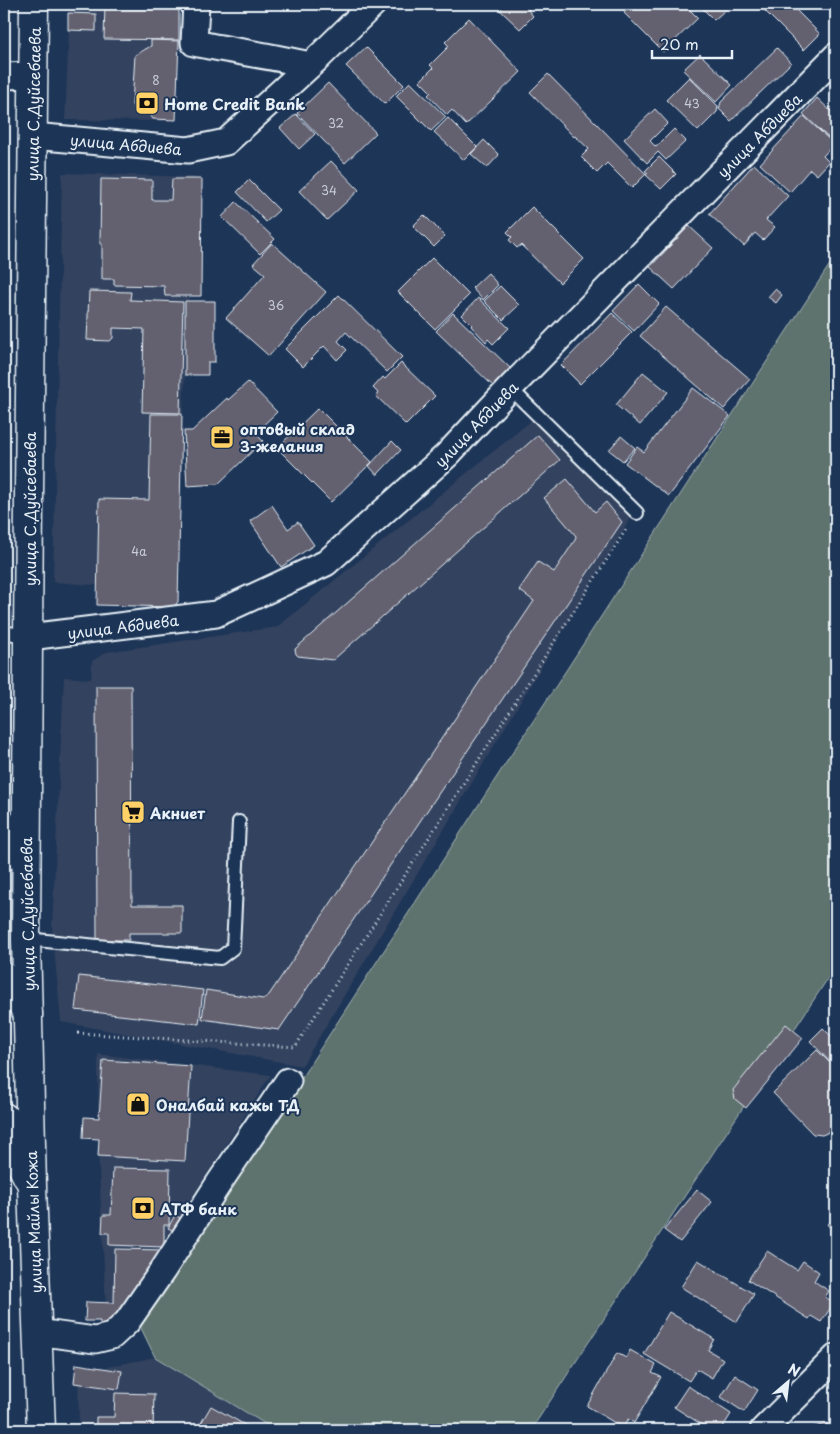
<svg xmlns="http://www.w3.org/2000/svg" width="840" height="1434" font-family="'Playpen Sans',sans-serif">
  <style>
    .built { fill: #32425e }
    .green { fill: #5e736e; stroke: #a3b2b3 }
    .building { fill: #63606f; stroke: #e8f1f8 }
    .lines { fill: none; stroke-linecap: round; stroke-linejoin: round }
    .service-casing { stroke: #e8f1f8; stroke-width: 16 }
    .minor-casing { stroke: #e8f1f8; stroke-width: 29 }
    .tertiary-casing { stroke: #e8f1f8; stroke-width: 31 }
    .primary-casing { stroke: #e8f1f8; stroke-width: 31 }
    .path { stroke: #e8f1f8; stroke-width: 3; stroke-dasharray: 1 4; stroke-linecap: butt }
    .service { stroke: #1d3557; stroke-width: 12 }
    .minor { stroke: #1d3557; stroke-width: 25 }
    .tertiary { stroke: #1d3557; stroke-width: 28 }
    .primary { stroke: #1d3557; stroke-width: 28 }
    .labels { text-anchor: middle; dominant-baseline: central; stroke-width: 4; stroke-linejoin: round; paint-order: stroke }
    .number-label { font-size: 12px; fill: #c7cdd6 }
    .poi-label { font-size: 15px; font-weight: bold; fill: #e8f1f8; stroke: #1d3557; text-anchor: start }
    .street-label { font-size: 15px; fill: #e8f1f8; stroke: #1d3557 }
  </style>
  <rect width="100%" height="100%" fill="#1d3557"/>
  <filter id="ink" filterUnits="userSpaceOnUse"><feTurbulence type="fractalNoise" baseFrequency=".02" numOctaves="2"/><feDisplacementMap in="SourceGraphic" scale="10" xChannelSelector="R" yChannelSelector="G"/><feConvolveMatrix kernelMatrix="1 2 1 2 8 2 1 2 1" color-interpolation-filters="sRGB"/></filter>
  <g filter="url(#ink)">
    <path class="built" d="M 70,4 L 173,4 L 170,121 L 65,120 Z
      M 62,173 L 195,177 L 174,591 L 53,582 Z
      M 532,420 L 632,516 L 302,1066 L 61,1022 L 52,928 L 64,677 L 91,679 L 92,661 L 106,652 L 277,627 Z
      M 98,1054 L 271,1075 L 107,1330 L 98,1150 Z
      M 155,1357 L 275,1430 L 79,1430 L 78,1373 Z"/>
    <path class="green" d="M 836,255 L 836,966 L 531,1430 L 275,1430 L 155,1357 L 140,1326 Z"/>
    <path class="building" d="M 105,4 L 179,4 L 179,40 L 104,39 Z
      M 506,4 L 534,4 L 528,10 L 533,16 L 520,29 L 500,10 Z
      M 633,4 L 684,4 L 698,18 L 663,52 L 624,13 Z
      M 698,4 L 732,4 L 714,20 Z
      M 758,4 L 790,4 L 820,34 L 804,50 Z
      M 68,13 L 96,14 L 96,31 L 68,30 Z
      M 469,18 L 521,72 L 466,125 L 452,110 L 447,115 L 428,95 L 431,92 L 420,81 L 433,68 L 430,65 L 449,46 L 445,42 Z
      M 151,40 L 179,41 L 176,120 L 153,119 L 148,113 L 136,111 L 132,105 L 135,55 L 151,46 Z
      M 366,47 L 404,85 L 385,104 L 346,66 Z
      M 777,48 L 791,63 L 731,121 L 719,109 L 721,102 Z
      M 700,54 L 732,85 L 716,102 L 683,70 Z
      M 548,74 L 646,174 L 632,188 L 607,163 L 597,173 L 581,157 L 589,149 L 575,136 L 574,137 L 530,92 Z
      M 689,77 L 718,106 L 717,112 L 698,131 L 666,100 Z
      M 410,82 L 446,117 L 431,131 L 396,96 Z
      M 328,83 L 376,133 L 345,163 L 297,113 Z
      M 817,98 L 836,116 L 836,145 L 803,114 Z
      M 655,109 L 668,123 L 650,141 L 656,147 L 674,129 L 686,141 L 666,160 L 658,152 L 647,163 L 624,139 Z
      M 296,114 L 315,134 L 299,149 L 280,128 Z
      M 804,116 L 834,144 L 823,156 L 829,162 L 817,175 L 810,169 L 790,192 L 760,164 Z
      M 448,118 L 477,147 L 464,160 L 434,132 Z
      M 484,140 L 499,155 L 487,168 L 471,154 Z
      M 659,157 L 676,174 L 661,189 L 646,175 L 648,173 L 645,171 Z
      M 331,161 L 359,190 L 327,220 L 299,191 Z
      M 754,164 L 788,196 L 766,220 L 775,227 L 763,240 L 755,233 L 744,246 L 709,214 Z
      M 101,179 L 152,180 L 152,200 L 171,200 L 172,179 L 202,179 L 201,296 L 165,296 L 164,286 L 114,285 L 114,279 L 102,279 L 102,244 L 100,244 Z
      M 249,180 L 279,210 L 266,222 L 237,192 Z
      M 236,202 L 275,239 L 260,254 L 222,217 Z
      M 532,207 L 584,259 L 560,283 L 521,245 L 517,248 L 509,240 L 512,237 L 507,232 Z
      M 424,215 L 445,236 L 434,247 L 413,226 Z
      M 689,226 L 713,248 L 674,289 L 650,267 Z
      M 272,243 L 326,292 L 269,356 L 226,318 L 265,274 L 253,264 Z
      M 432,258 L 469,295 L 435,329 L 398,292 Z
      M 488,273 L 498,285 L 483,300 L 472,288 Z
      M 639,284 L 659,304 L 634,331 L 613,311 Z
      M 500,286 L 519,305 L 503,320 L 484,301 Z
      M 775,289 L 782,295 L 776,303 L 768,297 Z
      M 89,291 L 131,292 L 130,300 L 183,302 L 180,413 L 142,412 L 144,329 L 113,328 L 113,338 L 110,341 L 87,340 Z
      M 339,295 L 402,357 L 387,372 L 346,332 L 338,341 L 347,350 L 337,360 L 324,346 L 303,367 L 285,349 Z
      M 478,298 L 509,328 L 493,344 L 488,339 L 486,342 L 471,326 L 472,325 L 462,315 Z
      M 185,301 L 215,301 L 215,362 L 208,362 L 208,375 L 185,375 Z
      M 666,307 L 750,379 L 724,409 L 640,336 Z
      M 453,313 L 511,369 L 494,387 L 436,331 Z
      M 612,313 L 632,332 L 580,384 L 561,365 Z
      M 401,363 L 435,396 L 406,425 L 376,396 L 378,393 L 373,388 L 383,377 L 385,379 Z
      M 643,372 L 668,392 L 640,425 L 616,405 Z
      M 248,382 L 277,412 L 255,433 L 263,441 L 218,484 L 187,486 L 184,431 L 192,431 L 227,398 L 228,400 Z
      M 693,388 L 730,416 L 669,496 L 625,463 L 637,447 L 644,452 Z
      M 318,408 L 372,462 L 331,502 L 277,448 Z
      M 151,414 L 182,414 L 178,602 L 173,607 L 97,605 L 99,499 L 149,500 Z
      M 538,435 L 560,460 L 333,660 L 298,656 L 296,654 L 295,649 Z
      M 621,436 L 635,448 L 623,461 L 609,450 Z
      M 392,441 L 401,450 L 377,475 L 369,466 Z
      M 567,479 L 595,512 L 606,502 L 622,522 L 279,1030 L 202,1019 L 206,990 L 263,999 L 269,995 L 534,601 L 519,590 L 538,562 L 554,572 L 575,540 L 576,536 L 544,498 Z
      M 272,505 L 288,529 L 298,522 L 314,545 L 281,567 L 250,521 Z
      M 96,686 L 131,686 L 132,905 L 182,905 L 182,933 L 129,933 L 129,940 L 97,940 Z
      M 79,976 L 203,990 L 199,1024 L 75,1010 Z
      M 786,1024 L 803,1038 L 746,1108 L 735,1099 L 733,1090 Z
      M 823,1028 L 836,1041 L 836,1068 L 810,1041 Z
      M 817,1050 L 836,1069 L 836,1107 L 834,1109 L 836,1111 L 836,1119 L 827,1133 L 822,1135 L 813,1134 L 773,1093 Z
      M 103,1060 L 191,1066 L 185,1161 L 98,1156 L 99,1139 L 83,1138 L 84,1117 L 99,1118 Z
      M 113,1168 L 170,1169 L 169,1225 L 164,1225 L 164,1247 L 109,1245 L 109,1233 L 102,1233 L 103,1215 L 111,1215 Z
      M 697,1190 L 712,1202 L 680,1242 L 664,1230 Z
      M 175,1215 L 184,1220 L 178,1233 L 168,1228 Z
      M 836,1217 L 836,1236 L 827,1224 Z
      M 115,1249 L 164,1250 L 112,1328 L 100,1328 L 100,1321 L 85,1321 L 86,1302 L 114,1303 Z
      M 767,1251 L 797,1270 L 803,1261 L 819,1272 L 814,1281 L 829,1291 L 825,1297 L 834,1303 L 821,1322 L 811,1316 L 809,1319 L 748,1280 Z
      M 698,1260 L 754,1294 L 737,1322 L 681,1287 Z
      M 669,1312 L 714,1339 L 708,1350 L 723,1359 L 712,1378 L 697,1369 L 689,1381 L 644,1354 Z
      M 630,1350 L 656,1365 L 652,1373 L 661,1377 L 634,1423 L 628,1419 L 623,1428 L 587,1406 L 617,1353 L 626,1358 Z
      M 76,1364 L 122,1371 L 119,1389 L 74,1383 Z
      M 735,1375 L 758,1390 L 744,1412 L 721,1397 Z
      M 688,1386 L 731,1414 L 721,1430 L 710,1430 L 674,1407 Z
      M 115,1393 L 154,1394 L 153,1430 L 96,1430 L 96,1417 L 114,1417 Z
      M 211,1406 L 254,1430 L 197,1430 Z
      M 836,1421 L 836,1430 L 804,1430 Z"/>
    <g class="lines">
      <g class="service-casing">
        <path id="service" d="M 510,388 L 637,513
          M 4,632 L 29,637
          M 26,939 L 220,958 L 233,948 L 239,822"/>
      </g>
      <g class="minor-casing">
        <path id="minor" d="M 196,4 L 194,43 C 233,51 271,56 310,65
          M 4,76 L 33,75
          M 33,136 L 188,150 L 226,142 L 319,57 L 373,4
          M 29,637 L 216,614 L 326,563 L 447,455 L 510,388 L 836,56
          M 37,1332 L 95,1340 L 112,1336 L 127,1322 L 163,1270 L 219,1183 L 288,1081
          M 763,1430 L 836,1357"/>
      </g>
      <g class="tertiary-casing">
        <path id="tertiary" d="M 4,977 L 28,1014"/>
      </g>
      <g class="primary-casing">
        <path id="primary" d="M 34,4 L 29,496 L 26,939 L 32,1186 L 41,1430
          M 4,856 L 25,820
          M 4,1117 L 10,1143 L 28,1178"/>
      </g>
      <path class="path" d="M 78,1033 L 295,1047 L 627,528"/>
      <use href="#service" class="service"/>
      <use href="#minor" class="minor"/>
      <use href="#tertiary" class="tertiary"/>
      <use href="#primary" class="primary"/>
    </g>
  </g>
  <defs>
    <g id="bank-square" transform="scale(1.25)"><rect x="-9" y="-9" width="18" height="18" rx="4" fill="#ffd166" stroke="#1d3557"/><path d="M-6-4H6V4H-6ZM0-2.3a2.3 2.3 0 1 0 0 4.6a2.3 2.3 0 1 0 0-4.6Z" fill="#111"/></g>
    <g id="office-square" transform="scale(1.25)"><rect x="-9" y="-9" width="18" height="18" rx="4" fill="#ffd166" stroke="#1d3557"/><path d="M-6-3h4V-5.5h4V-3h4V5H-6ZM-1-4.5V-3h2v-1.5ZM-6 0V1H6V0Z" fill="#111"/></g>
    <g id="supermarket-square" transform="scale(1.25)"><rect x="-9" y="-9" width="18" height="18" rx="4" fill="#ffd166" stroke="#1d3557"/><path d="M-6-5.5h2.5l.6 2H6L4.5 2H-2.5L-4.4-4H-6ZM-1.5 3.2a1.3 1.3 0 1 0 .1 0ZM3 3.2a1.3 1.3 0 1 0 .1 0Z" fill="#111"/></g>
    <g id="shop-square" transform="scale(1.25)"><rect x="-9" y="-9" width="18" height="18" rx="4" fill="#ffd166" stroke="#1d3557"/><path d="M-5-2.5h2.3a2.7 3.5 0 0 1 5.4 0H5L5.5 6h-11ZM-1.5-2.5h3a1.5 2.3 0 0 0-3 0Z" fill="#111"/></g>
  </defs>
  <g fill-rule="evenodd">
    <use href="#bank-square" x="147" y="103"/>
    <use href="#office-square" x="222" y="437"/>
    <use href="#supermarket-square" x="133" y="812"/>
    <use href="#shop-square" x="138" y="1104"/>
    <use href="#bank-square" x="143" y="1208"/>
  </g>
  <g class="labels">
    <g class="number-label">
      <text x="156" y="80">8</text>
      <text x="692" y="103">43</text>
      <text x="336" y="123">32</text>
      <text x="329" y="190">34</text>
      <text x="276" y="305">36</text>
      <text x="139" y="551">4а</text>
    </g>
    <g class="poi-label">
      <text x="164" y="103">Home Credit Bank</text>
      <text x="240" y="428">оптовый склад<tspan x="240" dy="17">3-желания</tspan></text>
      <text x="150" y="812">Акниет</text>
      <text x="156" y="1104">Оналбай кажы ТД</text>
      <text x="160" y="1208">АТФ банк</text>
    </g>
    <g class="street-label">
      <text transform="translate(33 104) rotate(-89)">улица С.Дуйсебаева</text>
      <text transform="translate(759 135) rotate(-45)">улица Абдиева</text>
      <text transform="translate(126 144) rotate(5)">улица Абдиева</text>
      <text transform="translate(476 424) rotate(-46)">улица Абдиева</text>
      <text transform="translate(29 509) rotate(-90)">улица С.Дуйсебаева</text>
      <text transform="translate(123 626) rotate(-7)">улица Абдиева</text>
      <text transform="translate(27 914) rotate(-91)">улица С.Дуйсебаева</text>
      <text transform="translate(33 1222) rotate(-92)">улица Майлы Кожа</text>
    </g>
  </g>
  <rect width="840" height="1434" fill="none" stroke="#1d3557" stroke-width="20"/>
  <rect x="10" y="10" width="820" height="1414" fill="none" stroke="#e8f1f8" stroke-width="2" filter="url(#ink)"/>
  <g transform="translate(788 1382) rotate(28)" stroke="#1d3557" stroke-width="4" paint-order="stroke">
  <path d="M0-4L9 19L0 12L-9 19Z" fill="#e8f1f8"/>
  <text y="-8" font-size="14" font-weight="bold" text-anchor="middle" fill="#e8f1f8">N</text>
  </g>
  <path d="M652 50v8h80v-8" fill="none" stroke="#e8f1f8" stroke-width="2.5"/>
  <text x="660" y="50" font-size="15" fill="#e8f1f8" stroke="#1d3557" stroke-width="4" paint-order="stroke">20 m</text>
</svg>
